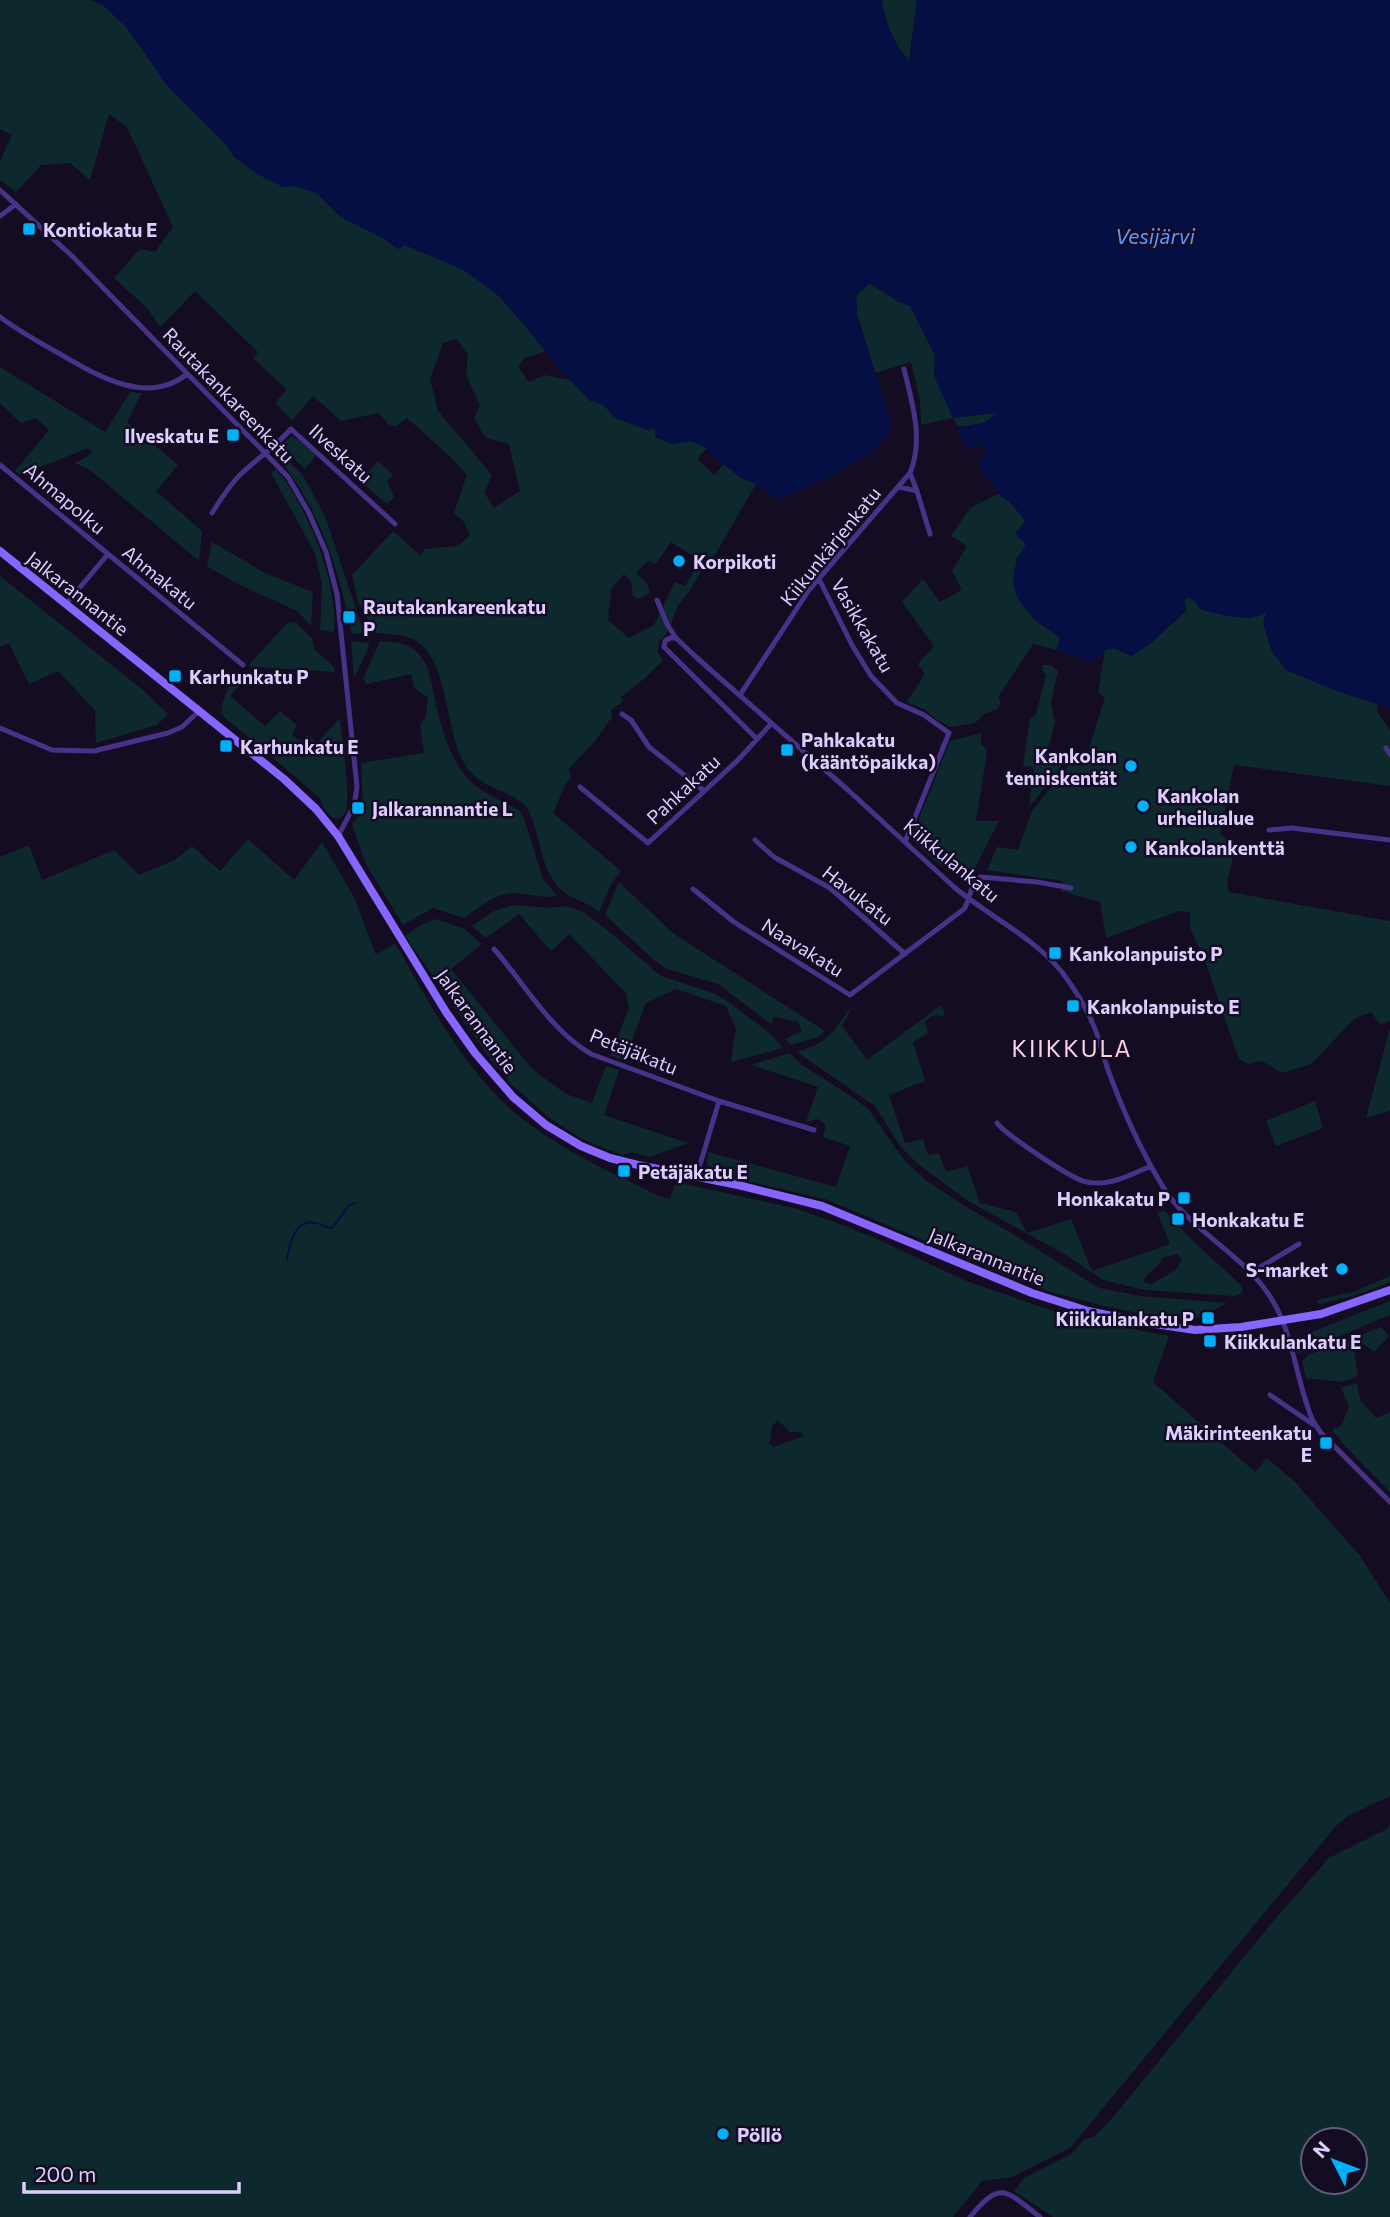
<svg xmlns="http://www.w3.org/2000/svg" width="1390" height="2217" font-family="Commissioner,sans-serif">
  <style>
    .green { fill: #0e292e; fill-rule: evenodd }
    .water { fill: #050f43 }
    .lines { fill: none; stroke-linecap: round; stroke-linejoin: round }
    .stream { stroke: #050f43; stroke-width: 2 }
    .street { stroke: #463287; stroke-width: 5 }
    .secondary { stroke: #8765ff; stroke-width: 8 }
    .poi-dot { fill: #00aff9; stroke: #140c23; stroke-width: 2.5 }
    .labels { text-anchor: middle; dominant-baseline: central; stroke-width: 5; stroke-linejoin: round; paint-order: stroke }
    .poi-label { font-size: 19px; font-weight: bold; fill: #ddceff; stroke: #140c23; text-anchor: start }
    .street-label { font-size: 19px; fill: #ddceff; stroke: #140c23 }
    .water-label { font-size: 21px; font-style: italic; fill: #5c94ff; stroke: #140c23 }
    .quarter-label { font-size: 23px; letter-spacing: 2px; fill: #ffd0e5; stroke: #140c23 }
  </style>
  <rect width="100%" height="100%" fill="#140c23"/>
  <path class="green" d="M 0,0 L 91,0 L 104,6 L 127,28 L 167,85 L 225,143 L 234,157 L 283,186 L 294,186 L 317,193 L 341,217 L 383,238 L 398,249 L 405,245 L 464,270 L 499,296 L 546,351 L 525,358 L 518,367 L 529,382 L 544,375 L 570,380 L 590,401 L 597,401 L 611,412 L 655,429 L 655,437 L 672,444 L 691,441 L 707,448 L 697,459 L 714,475 L 724,464 L 740,477 L 756,484 L 716,553 L 709,559 L 688,593 L 677,607 L 669,630 L 659,642 L 658,653 L 663,660 L 645,678 L 621,697 L 623,701 L 611,710 L 612,717 L 595,741 L 569,769 L 571,778 L 565,785 L 553,813 L 621,871 L 611,884 L 599,912 C 580,896 564,901 550,875 C 540,857 536,817 525,805 C 509,790 483,789 467,768 C 444,735 450,655 412,639 C 400,634 387,634 375,633 L 358,601 L 352,575 L 393,531 L 421,556 L 424,549 L 458,546 L 470,535 L 464,522 L 454,513 L 467,475 L 453,459 L 407,418 L 395,427 L 388,424 L 379,413 L 341,421 L 313,396 L 292,420 L 275,403 L 287,390 L 253,358 L 258,352 L 195,291 L 160,327 L 148,309 L 114,278 L 140,249 L 155,252 L 173,227 L 127,127 L 109,114 L 90,180 L 70,163 L 41,165 L 16,192 L 0,180 L 0,161 L 12,135 L 0,129 ZM 457,339 L 468,355 L 466,375 L 480,405 L 474,418 L 486,438 L 509,444 L 520,491 L 494,508 L 484,492 L 492,475 L 438,411 L 430,379 L 443,343 ZM 671,542 L 701,561 L 685,586 L 675,582 L 654,625 L 629,638 L 608,620 L 611,589 L 624,574 L 631,581 L 633,596 L 638,599 L 650,593 L 647,583 L 636,573 L 648,561 L 656,564 Z
    M 882,0 L 917,0 L 909,61 C 894,44 885,23 882,0 Z
    M 869,283 L 899,302 L 910,306 L 935,355 L 934,376 L 999,412 L 984,423 L 958,427 L 953,418 L 921,425 L 920,401 L 911,362 L 875,373 L 857,314 L 856,296 Z
    M 0,367 L 105,432 L 130,392 L 142,393 L 127,422 L 178,465 L 156,491 L 202,531 L 199,561 L 90,470 L 75,463 L 93,453 L 88,448 L 21,475 L 15,471 L 49,430 L 36,418 L 21,423 L 0,403 Z
    M 292,437 L 299,440 L 316,455 L 305,469 L 280,445 Z
    M 287,460 L 302,474 L 325,516 L 364,633 L 352,634 C 339,572 322,514 283,464 Z
    M 378,461 L 393,475 L 387,481 L 394,497 L 387,504 L 366,486 L 364,477 Z
    M 276,469 C 307,505 339,584 334,632 L 320,630 L 322,585 L 315,553 L 271,473 Z
    M 998,494 C 1015,505 1033,522 1026,544 C 1024,549 1019,555 1016,559 L 1032,618 L 1060,638 L 1057,650 L 1033,644 L 998,697 L 1001,704 L 997,709 L 984,714 L 975,723 L 951,727 L 937,720 L 924,709 L 907,702 L 925,674 L 918,664 L 934,646 L 902,602 L 923,579 L 940,602 L 962,590 L 952,571 L 967,546 L 951,536 L 970,508 Z
    M 212,542 L 267,574 L 313,592 L 311,626 L 297,611 L 234,582 L 207,566 Z
    M 0,576 L 143,690 L 168,714 L 157,725 L 96,743 L 95,710 L 58,671 L 29,684 L 9,643 L 0,647 Z
    M 1188,597 L 1195,601 L 1200,609 L 1250,618 L 1267,612 L 1331,689 L 1377,704 L 1378,713 L 1390,730 L 1390,786 L 1234,765 L 1220,834 L 1235,846 L 1227,885 L 1229,892 L 1390,921 L 1390,1021 L 1380,1024 L 1371,1012 L 1355,1018 L 1311,1064 L 1282,1073 L 1262,1061 L 1248,1064 L 1239,1059 L 1205,961 L 1190,928 L 1190,912 L 1179,911 L 1106,938 L 1100,902 L 1061,891 L 1063,881 L 987,870 L 997,847 L 1018,850 L 1032,811 L 1077,755 L 1087,755 L 1105,697 L 1098,693 L 1105,650 L 1115,648 L 1131,656 L 1151,643 L 1186,611 L 1184,601 Z
    M 295,622 L 312,638 L 315,650 L 334,667 L 335,672 L 257,667 L 254,669 L 249,665 L 287,623 Z
    M 351,641 L 369,643 L 368,649 L 354,678 Z
    M 380,641 C 404,642 416,645 428,668 C 438,708 443,760 477,787 C 490,797 506,802 520,811 L 524,818 L 543,879 L 557,896 C 541,899 528,893 513,893 C 494,894 479,908 464,918 L 433,908 L 403,925 L 366,864 L 352,824 L 363,810 L 361,763 L 424,753 L 420,726 L 426,716 L 428,698 L 414,688 L 411,674 L 367,684 L 363,679 Z
    M 1043,665 L 1051,665 L 1058,671 L 1051,703 L 1055,722 L 1046,756 L 1070,756 L 1029,807 L 1034,771 L 1032,767 L 1023,766 L 1030,718 L 1036,715 L 1046,675 L 1042,670 Z
    M 239,674 L 244,680 L 230,696 L 265,726 L 280,711 L 297,725 L 292,735 L 300,741 L 308,735 L 317,743 L 340,718 C 341,735 352,802 345,813 C 335,829 322,807 320,798 L 221,714 C 223,697 227,687 239,674 Z
    M 981,733 L 981,744 L 987,751 L 976,821 L 999,821 L 970,878 L 937,863 L 911,839 L 950,741 Z
    M 248,839 L 294,880 L 322,842 L 354,897 L 376,955 L 395,943 C 430,1005 470,1081 529,1124 C 569,1154 617,1175 661,1197 L 670,1199 L 676,1182 L 794,1208 L 832,1221 L 877,1239 L 966,1281 L 1071,1317 L 1169,1336 L 1153,1382 L 1255,1472 L 1267,1458 L 1294,1481 L 1360,1556 L 1390,1603 L 1390,1796 L 1348,1816 L 1336,1826 L 1070,2148 L 1012,2177 L 982,2181 L 953,2217 L 0,2217 L 0,857 L 29,845 L 42,880 L 114,850 L 139,875 L 175,860 L 192,846 L 220,871 ZM 778,1420 L 790,1432 L 800,1432 L 803,1436 L 774,1447 L 769,1444 L 772,1426 Z
    M 619,882 L 674,934 L 825,1031 L 818,1037 L 791,1045 L 785,1039 L 802,1031 L 798,1022 L 774,1017 L 771,1024 L 718,984 L 667,969 L 654,960 L 605,915 Z
    M 514,905 L 550,908 L 568,906 L 585,913 L 612,934 L 661,976 L 713,993 L 726,1000 L 771,1034 L 783,1048 L 731,1062 L 736,1029 L 726,1006 L 676,989 L 646,1003 L 625,1060 L 610,1056 L 629,1008 L 626,993 L 569,934 L 551,951 L 519,914 L 486,938 L 472,926 L 494,911 Z
    M 436,919 L 464,929 L 482,944 L 451,969 L 532,1069 L 566,1094 L 592,1103 L 606,1066 L 619,1070 L 604,1115 L 688,1143 L 650,1157 L 632,1152 L 622,1155 L 582,1139 L 551,1119 L 513,1086 L 489,1057 L 405,936 L 419,926 Z
    M 853,1005 L 842,1026 L 867,1060 L 941,1005 L 945,1015 L 942,1017 L 937,1015 L 932,1016 L 925,1022 L 928,1033 L 913,1042 L 925,1081 L 889,1095 L 905,1143 L 923,1139 L 928,1155 L 939,1153 L 946,1172 L 967,1166 L 980,1203 L 1016,1212 L 1027,1233 L 1071,1219 L 1092,1271 L 1170,1244 L 1157,1212 L 1165,1211 L 1195,1243 L 1240,1284 L 1243,1289 L 1241,1294 L 1233,1296 L 1145,1290 L 1103,1280 L 1066,1255 L 968,1201 L 918,1164 L 900,1146 L 875,1106 L 797,1052 C 834,1040 830,1033 853,1005 ZM 1177,1254 L 1182,1259 L 1177,1269 L 1152,1284 L 1143,1282 C 1147,1271 1158,1269 1162,1258 Z
    M 1390,1028 L 1390,1111 L 1366,1118 Z
    M 790,1053 L 802,1065 L 854,1098 L 869,1110 L 904,1160 L 927,1181 L 963,1205 L 1008,1231 L 1099,1288 L 1140,1296 L 1227,1303 L 1201,1317 L 1171,1320 L 1100,1305 L 1051,1292 L 997,1271 L 825,1199 L 717,1174 L 707,1165 L 708,1152 L 836,1187 L 850,1146 L 823,1137 L 826,1125 L 818,1119 L 806,1122 L 818,1087 L 751,1065 Z
    M 1315,1101 L 1323,1128 L 1276,1146 L 1266,1121 Z
    M 1390,1276 L 1390,1282 C 1367,1292 1344,1299 1320,1304 L 1316,1302 L 1320,1299 L 1353,1292 Z
    M 1390,1301 L 1390,1315 L 1297,1354 L 1295,1342 L 1304,1335 Z
    M 1381,1327 L 1389,1336 L 1374,1352 L 1364,1344 L 1354,1348 L 1358,1376 L 1342,1382 L 1306,1378 L 1302,1361 L 1308,1355 Z
    M 1357,1383 L 1360,1400 L 1376,1418 L 1390,1412 L 1390,1492 L 1347,1448 L 1332,1430 L 1341,1426 L 1349,1407 L 1341,1388 Z
    M 1390,1824 L 1390,2217 L 1053,2217 L 1014,2191 L 1024,2178 L 1073,2153 L 1083,2140 L 1094,2137 L 1114,2116 L 1275,1919 L 1329,1858 L 1387,1829 ZM 1313,2140 L 1355,2140 L 1355,2182 L 1313,2182 Z"/>
  <path class="water" d="M 91,0 L 882,0 C 885,23 894,44 909,61 L 917,0 L 1390,0 L 1390,708 L 1331,689 L 1286,670 L 1271,650 L 1263,623 L 1266,613 C 1247,623 1220,615 1200,609 L 1195,601 L 1188,597 L 1184,601 L 1186,610 L 1151,643 L 1131,656 L 1114,648 L 1105,650 L 1092,662 L 1057,650 L 1060,638 C 1024,612 996,590 1026,544 L 1015,534 L 1025,521 L 1010,502 L 998,494 L 989,478 L 985,478 L 978,467 L 981,459 L 987,453 L 979,444 L 969,449 L 960,439 L 958,427 L 984,423 L 997,413 L 953,418 L 934,376 L 935,355 L 910,306 L 899,302 L 870,283 L 856,296 L 857,314 L 892,428 L 875,451 L 839,472 L 779,500 L 758,485 L 740,477 L 713,456 L 707,448 L 691,441 L 672,444 L 655,437 L 655,429 L 647,430 L 613,417 C 610,409 599,401 591,401 L 560,370 L 528,329 L 499,296 L 464,270 L 405,245 L 398,249 L 383,238 L 341,217 L 317,193 L 294,186 L 283,187 L 257,174 L 234,157 L 225,143 L 167,85 L 127,28 L 104,6 Z"/>
  <g class="lines">
    <path class="stream" d="M 287,1260 C 289,1244 295,1218 316,1223 C 323,1224 325,1228 332,1228 L 349,1205 L 355,1203"/>
    <path class="street" d="M 0,190 L 72,256 L 266,454 L 288,477 L 309,513 L 326,552 L 337,594 L 357,787 L 354,806 L 338,836
      M 0,216 L 16,204
      M 0,317 C 19,331 40,343 60,354 C 98,376 147,406 187,374
      M 0,465 L 108,554
      M 910,473 L 917,491
      M 899,487 L 917,491 L 930,534
      M 212,513 C 221,499 229,485 242,473 C 258,458 276,446 291,429 L 395,524
      M 819,579 L 852,645 L 871,676 L 897,703 L 924,715 L 949,733 L 905,842
      M 657,600 L 667,624 L 676,638 L 697,658 L 848,790 L 954,887 C 990,917 1032,936 1062,972 C 1073,987 1085,1005 1092,1022 C 1099,1036 1102,1052 1107,1067 C 1122,1109 1140,1149 1163,1187 C 1189,1229 1239,1252 1267,1292 C 1294,1329 1295,1380 1313,1421 L 1321,1433 L 1390,1502
      M 66,604 L 108,554 L 243,665
      M 676,638 L 670,638 L 665,641 L 664,647 L 757,739
      M 740,695 L 809,590 L 910,473 C 924,439 912,403 904,369
      M 622,714 L 631,720 L 649,747 L 703,790
      M 0,728 L 52,750 L 94,751 L 168,733 L 182,727 L 199,711
      M 1386,748 L 1390,754
      M 580,787 L 648,843 L 738,760 L 771,724
      M 1269,830 L 1292,828 L 1390,840
      M 755,840 L 774,857 L 830,888 L 905,954
      M 693,889 L 734,922 L 850,995 L 964,909 C 971,898 969,886 980,877 L 1037,882 L 1071,888
      M 494,949 C 525,984 550,1030 591,1054 L 719,1101 L 696,1178
      M 719,1101 L 814,1130
      M 997,1123 C 1006,1135 1068,1176 1083,1181 C 1088,1183 1093,1183 1099,1183 C 1116,1183 1134,1173 1151,1166
      M 1253,1276 L 1262,1266 L 1299,1244
      M 1270,1395 L 1314,1425
      M 970,2217 C 1001,2180 1005,2190 1040,2217"/>
    <path class="secondary" d="M 0,551 L 284,779 L 316,809 L 338,836 L 446,1012 L 475,1053 L 513,1097 L 546,1125 L 581,1146 L 610,1158 L 638,1165 L 738,1185 L 822,1206 L 1032,1293 L 1088,1311 L 1141,1322 L 1195,1330 L 1241,1327 L 1321,1314 L 1390,1290"/>
  </g>
  <g class="poi-dot">
    <rect x="22" y="222" width="14" height="14" rx="3.5"/>
    <rect x="226" y="428" width="14" height="14" rx="3.5"/>
    <circle cx="679" cy="561" r="7"/>
    <rect x="342" y="610" width="14" height="14" rx="3.5"/>
    <rect x="168" y="669" width="14" height="14" rx="3.5"/>
    <rect x="219" y="739" width="14" height="14" rx="3.5"/>
    <rect x="780" y="743" width="14" height="14" rx="3.5"/>
    <circle cx="1131" cy="766" r="7"/>
    <circle cx="1143" cy="806" r="7"/>
    <rect x="351" y="801" width="14" height="14" rx="3.5"/>
    <circle cx="1131" cy="847" r="7"/>
    <rect x="1048" y="946" width="14" height="14" rx="3.5"/>
    <rect x="1066" y="999" width="14" height="14" rx="3.5"/>
    <rect x="617" y="1164" width="14" height="14" rx="3.5"/>
    <rect x="1177" y="1191" width="14" height="14" rx="3.5"/>
    <rect x="1171" y="1212" width="14" height="14" rx="3.5"/>
    <circle cx="1342" cy="1269" r="7"/>
    <rect x="1201" y="1311" width="14" height="14" rx="3.5"/>
    <rect x="1203" y="1334" width="14" height="14" rx="3.5"/>
    <rect x="1319" y="1436" width="14" height="14" rx="3.5"/>
    <circle cx="723" cy="2134" r="7"/>
  </g>
  <g class="labels">
    <g class="poi-label">
      <text x="43" y="229">Kontiokatu E</text>
      <text x="219" y="435" text-anchor="end">Ilveskatu E</text>
      <text x="693" y="561">Korpikoti</text>
      <text x="363" y="606">Rautakankareenkatu<tspan x="363" dy="22">P</tspan></text>
      <text x="189" y="676">Karhunkatu P</text>
      <text x="801" y="739">Pahkakatu<tspan x="801" dy="22">(kääntöpaikka)</tspan></text>
      <text x="240" y="746">Karhunkatu E</text>
      <text x="1117" y="755" text-anchor="end">Kankolan<tspan x="1117" dy="22">tenniskentät</tspan></text>
      <text x="1157" y="795">Kankolan<tspan x="1157" dy="22">urheilualue</tspan></text>
      <text x="372" y="808">Jalkarannantie L</text>
      <text x="1145" y="847">Kankolankenttä</text>
      <text x="1069" y="953">Kankolanpuisto P</text>
      <text x="1087" y="1006">Kankolanpuisto E</text>
      <text x="638" y="1171">Petäjäkatu E</text>
      <text x="1170" y="1198" text-anchor="end">Honkakatu P</text>
      <text x="1192" y="1219">Honkakatu E</text>
      <text x="1328" y="1269" text-anchor="end">S-market</text>
      <text x="1194" y="1318" text-anchor="end">Kiikkulankatu P</text>
      <text x="1224" y="1341">Kiikkulankatu E</text>
      <text x="1312" y="1432" text-anchor="end">Mäkirinteenkatu<tspan x="1312" dy="22">E</tspan></text>
      <text x="737" y="2134">Pöllö</text>
    </g>
    <g class="street-label">
      <text transform="translate(229 395) rotate(46)">Rautakankareenkatu</text>
      <text transform="translate(341 453) rotate(42)">Ilveskatu</text>
      <text transform="translate(65 498) rotate(40)">Ahmapolku</text>
      <text transform="translate(830 546) rotate(-51)">Kiikunkärjenkatu</text>
      <text transform="translate(160 577) rotate(39)">Ahmakatu</text>
      <text transform="translate(78 593) rotate(38)">Jalkarannantie</text>
      <text transform="translate(863 625) rotate(60)">Vasikkakatu</text>
      <text transform="translate(683 789) rotate(-43)">Pahkakatu</text>
      <text transform="translate(952 860) rotate(40)">Kiikkulankatu</text>
      <text transform="translate(858 895) rotate(38)">Havukatu</text>
      <text transform="translate(803 947) rotate(32)">Naavakatu</text>
      <text transform="translate(477 1021) rotate(54)">Jalkarannantie</text>
      <text transform="translate(634 1051) rotate(22)">Petäjäkatu</text>
      <text transform="translate(987 1256) rotate(22)">Jalkarannantie</text>
    </g>
    <g class="water-label">
      <text x="1155" y="235">Vesijärvi</text>
    </g>
    <g class="quarter-label">
      <text x="1072" y="1048">KIIKKULA</text>
    </g>
  </g>
  <g transform="translate(1334 2161) rotate(312)"><circle r="33" fill="#140c23" stroke="#645a7b" stroke-width="2"/>
  <path d="M0-5L12 26L0 18L-12 26Z" fill="#00aff9"/>
  <text y="-10" font-size="19" font-weight="bold" text-anchor="middle" fill="#ddceff">N</text>
  </g>
  <path d="M24 2182v10h215v-10" fill="none" stroke="#ddceff" stroke-width="3.5"/>
  <text x="35" y="2182" font-size="21" fill="#ddceff" stroke="#140c23" stroke-width="5" paint-order="stroke">200 m</text>
</svg>
